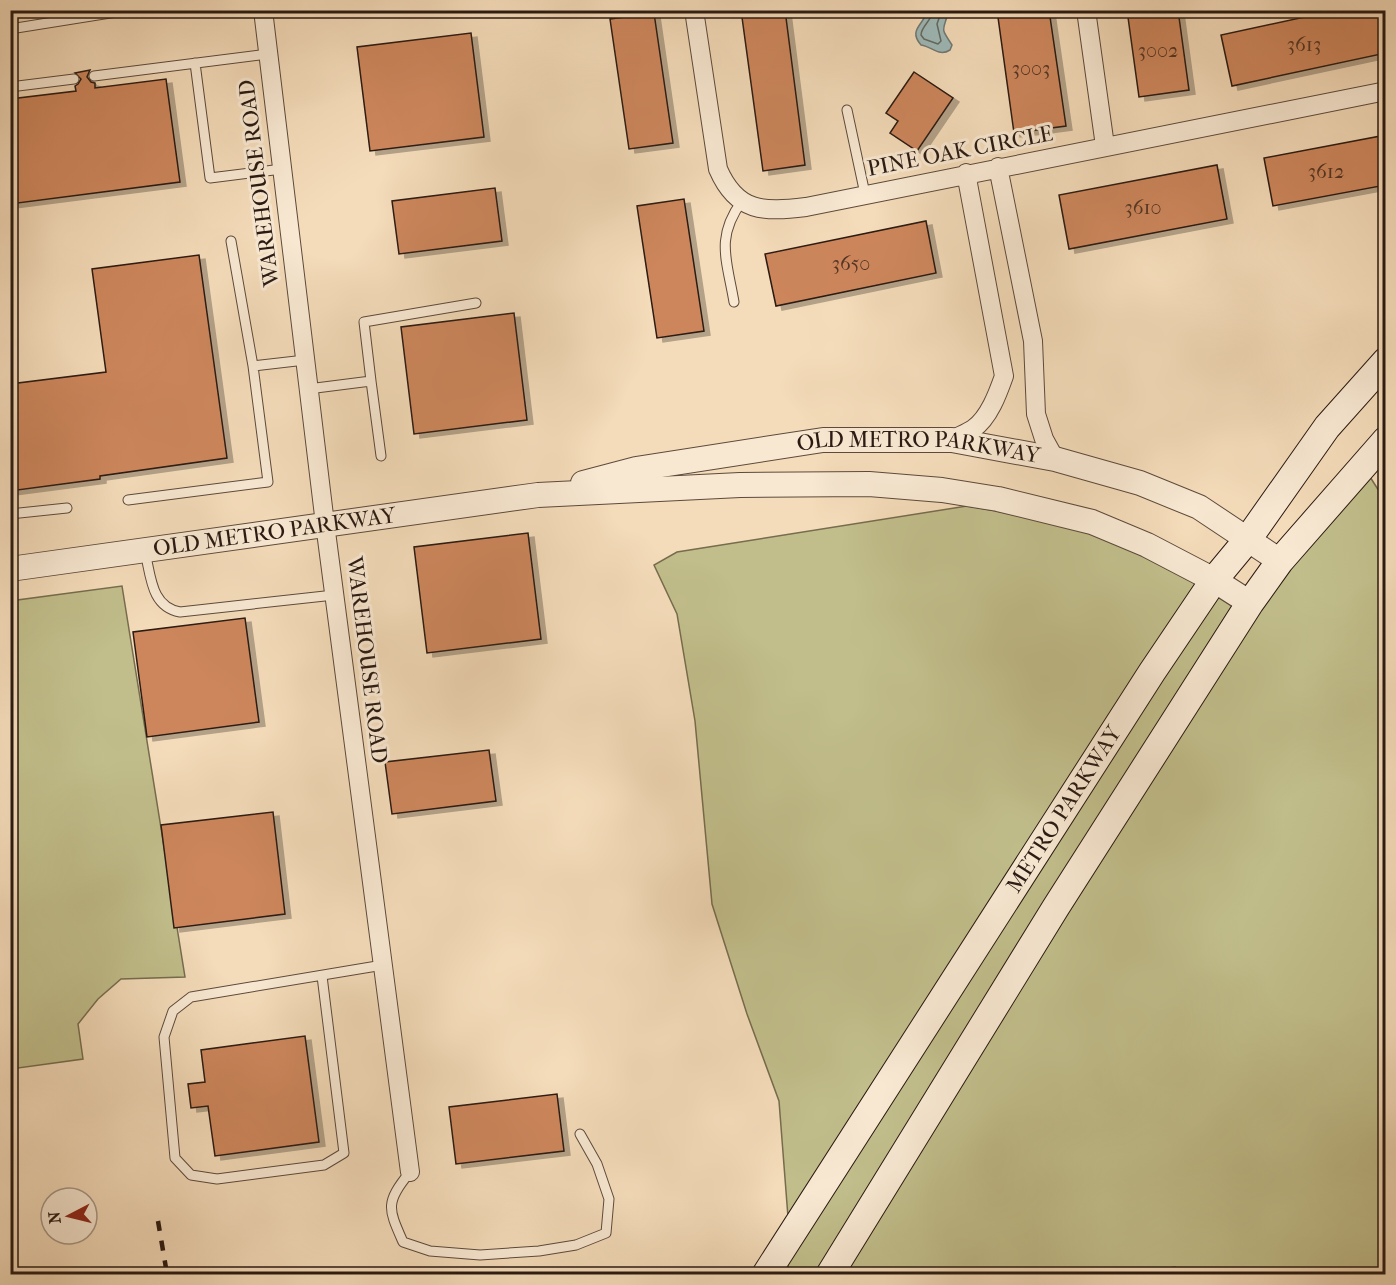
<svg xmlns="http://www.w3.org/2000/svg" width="1396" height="1285" font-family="'IM FELL French Canon',serif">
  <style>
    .green { fill: #c1be8b; stroke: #766c4e; stroke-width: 1.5 }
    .water { fill: #9eb9b7; stroke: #707975; stroke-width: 1.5 }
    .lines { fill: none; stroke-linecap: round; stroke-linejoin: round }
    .shore { stroke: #646a64; stroke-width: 1.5 }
    .building { fill: #cd865c; stroke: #2a1a12; stroke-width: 1.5; filter: url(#shadow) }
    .service-casing { stroke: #5c4a3c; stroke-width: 11 }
    .minor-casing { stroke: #5c4a3c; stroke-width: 20 }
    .tertiary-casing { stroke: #5c4a3c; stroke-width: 26 }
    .secondary-casing { stroke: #2a1a12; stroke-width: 29 }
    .service { stroke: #f8e8d2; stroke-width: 9 }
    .minor { stroke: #f8e8d2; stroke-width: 18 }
    .tertiary { stroke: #f8e8d2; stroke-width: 24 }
    .secondary { stroke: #f8e8d2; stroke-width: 27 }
    .rail { stroke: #2a1a12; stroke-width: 4.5; stroke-dasharray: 10 10; stroke-linecap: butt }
    .labels { text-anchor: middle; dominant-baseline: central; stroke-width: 6; stroke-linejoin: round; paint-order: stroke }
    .number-label { font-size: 20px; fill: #533524 }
    .street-label { font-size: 22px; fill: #2a1a12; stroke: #f8e8d2 }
  </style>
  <defs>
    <filter id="shadow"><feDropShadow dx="6" dy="4" stdDeviation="0" flood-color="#0004"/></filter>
  </defs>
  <rect width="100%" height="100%" fill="#f4dbb9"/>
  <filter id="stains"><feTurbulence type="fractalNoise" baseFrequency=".00333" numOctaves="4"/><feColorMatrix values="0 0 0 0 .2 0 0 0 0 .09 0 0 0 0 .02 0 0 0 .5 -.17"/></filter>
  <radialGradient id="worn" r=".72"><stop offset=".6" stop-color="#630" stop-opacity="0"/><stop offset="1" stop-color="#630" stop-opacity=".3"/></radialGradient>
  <path class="green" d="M 1365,469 L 1386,502 L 1385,1274 L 1189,1274 L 1175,1267 L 1134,1274 L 844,1274 L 1068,913 L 1261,609 Z
    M 967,506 C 1004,512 1052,521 1088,533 C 1126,546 1161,566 1196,584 L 788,1217 L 779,1101 L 747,1014 L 712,904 L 695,721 L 677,614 L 654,565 L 677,552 Z
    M 122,586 L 185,977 L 121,979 L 98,999 L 78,1024 L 83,1059 L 11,1069 L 10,601 Z
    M 1218,597 L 1232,606 L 1045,902 L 815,1274 L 788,1274 L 788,1263 L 1164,677 Z"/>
  <path class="water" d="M 927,12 L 947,11 L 948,13 C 943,32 940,27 952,45 L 950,50 C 939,57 933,47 921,45 C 908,30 923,25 927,12 Z"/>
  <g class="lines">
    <path class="shore" d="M 933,10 C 932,21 921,26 921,35 L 924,39 L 938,44 L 941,41 L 937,24 L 942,10"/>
  </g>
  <path class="building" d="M 741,10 L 785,10 L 805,165 L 763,171 Z
    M 997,10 L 1049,10 L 1066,126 L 1014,133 Z
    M 1127,10 L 1178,10 L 1189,90 L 1139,97 Z
    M 1337,10 L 1386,10 L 1386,53 L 1232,86 L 1221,35 Z
    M 654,13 L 673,143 L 629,149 L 610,19 Z
    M 471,33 L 484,137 L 370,151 L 357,47 Z
    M 90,70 L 87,77 L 91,82 L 95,83 L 95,88 L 166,79 L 180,182 L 10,204 L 10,99 L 76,91 L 75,86 L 78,84 L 81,79 L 75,73 Z
    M 914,72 L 953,98 L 917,151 L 890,133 L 898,121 L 886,113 Z
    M 1386,135 L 1386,185 L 1273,206 L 1264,158 Z
    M 1217,165 L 1227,219 L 1069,249 L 1059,195 Z
    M 495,188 L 502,241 L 399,254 L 392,201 Z
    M 684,199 L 704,331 L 657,338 L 637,206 Z
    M 926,221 L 936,273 L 776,306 L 765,254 Z
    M 199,255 L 227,458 L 100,476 L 100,479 L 10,491 L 10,384 L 106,372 L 92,269 Z
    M 514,313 L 527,420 L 414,434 L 401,327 Z
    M 528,533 L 541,639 L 427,653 L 414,547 Z
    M 245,618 L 259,722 L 147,737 L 133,632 Z
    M 489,750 L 496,801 L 392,814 L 385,762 Z
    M 273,812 L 285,914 L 174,928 L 161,825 Z
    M 305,1036 L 319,1142 L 215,1156 L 208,1106 L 191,1108 L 188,1084 L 205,1082 L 201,1050 Z
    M 557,1094 L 564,1151 L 456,1164 L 449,1107 Z"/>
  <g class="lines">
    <g class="service-casing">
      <path id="service" d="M 10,29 L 129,10
        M 195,63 L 210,178 L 282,169
        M 94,76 L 268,54
        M 10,87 L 74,79
        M 847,110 L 865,194
        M 231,241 L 253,366
        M 734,302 C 727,260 715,238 742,201
        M 371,381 L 364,322 L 476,303
        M 308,389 L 371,381 L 381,456
        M 128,500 L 268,482 L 253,366 L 305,360
        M 10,514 L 67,508
        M 145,552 C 151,576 151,607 180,612 L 334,595
        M 322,976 L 344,1153 L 324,1165 L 217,1179 L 191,1175 L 175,1158 L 164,1037 L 173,1011 L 191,997 L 383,965
        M 410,1172 C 385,1203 388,1208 403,1242 L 430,1251 L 480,1255 L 539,1251 L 576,1245 L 606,1233 L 609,1199 L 597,1164 L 580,1134"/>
    </g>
    <g class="minor-casing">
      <path id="minor" d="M 263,10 L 325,524 L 410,1172
        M 694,10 L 718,169 C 737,213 764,212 806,207 L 1386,91
        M 1086,10 L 1105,146
        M 998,167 L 1033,341 L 1036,414 L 1044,439 L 1055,459
        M 952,440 C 959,436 967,433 973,429 C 989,418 998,393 1004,376 L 966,173"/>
    </g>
    <g class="tertiary-casing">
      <g id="tertiary">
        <path id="s1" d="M 583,483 L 636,469 L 823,440 L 952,440 L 1055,459 L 1140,483 L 1199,507 L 1280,561"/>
        <path id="s2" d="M 10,569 L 538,495 L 740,485 L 869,484 L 942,490 L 998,499 L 1092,522 L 1147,545 L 1214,580 L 1250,603"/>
      </g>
    </g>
    <g class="secondary-casing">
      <g id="secondary">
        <path id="s3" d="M 766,1274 L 1152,672 L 1214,580 L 1248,539 L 1327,427 L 1386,361"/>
        <path d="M 830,1274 L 1056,907 L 1250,603 L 1280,561 L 1386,440"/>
      </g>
    </g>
    <use href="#service" class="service"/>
    <use href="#minor" class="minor"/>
    <use href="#tertiary" class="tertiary"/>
    <use href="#secondary" class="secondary"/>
    <path class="rail" d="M 158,1221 L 167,1274"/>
  </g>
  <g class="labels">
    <g class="number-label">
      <text x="1304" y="44">3613</text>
      <text x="1158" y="50">3002</text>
      <text x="1031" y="68">3003</text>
      <text x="1326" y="171">3612</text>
      <text x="1143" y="207">3610</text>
      <text x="851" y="263">3650</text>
    </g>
    <g class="street-label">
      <text transform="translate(960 151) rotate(-11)">PINE OAK CIRCLE</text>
      <text transform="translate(259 183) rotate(-97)">WAREHOUSE ROAD</text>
      <text stroke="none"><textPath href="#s1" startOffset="340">OLD METRO PARKWAY</textPath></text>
      <text stroke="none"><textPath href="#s2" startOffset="267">OLD METRO PARKWAY</textPath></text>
      <text transform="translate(367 660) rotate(83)">WAREHOUSE ROAD</text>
      <text stroke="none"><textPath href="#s3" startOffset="552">METRO PARKWAY</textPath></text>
    </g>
  </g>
  <rect width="1396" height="1285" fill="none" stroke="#f4dbb9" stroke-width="36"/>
  <rect x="12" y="12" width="1372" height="1261" fill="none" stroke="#2a1a12" stroke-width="3"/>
  <rect x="18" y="18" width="1360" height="1249" fill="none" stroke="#2a1a12" stroke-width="1.5"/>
  <g transform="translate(69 1216) rotate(263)"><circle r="28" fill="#f8e8d2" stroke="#a69685" stroke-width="1.5"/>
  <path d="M0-4.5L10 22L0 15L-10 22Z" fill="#8f2418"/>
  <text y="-9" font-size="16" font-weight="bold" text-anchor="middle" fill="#2a1a12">N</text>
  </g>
  <rect width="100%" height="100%" filter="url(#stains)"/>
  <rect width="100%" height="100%" fill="url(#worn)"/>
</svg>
